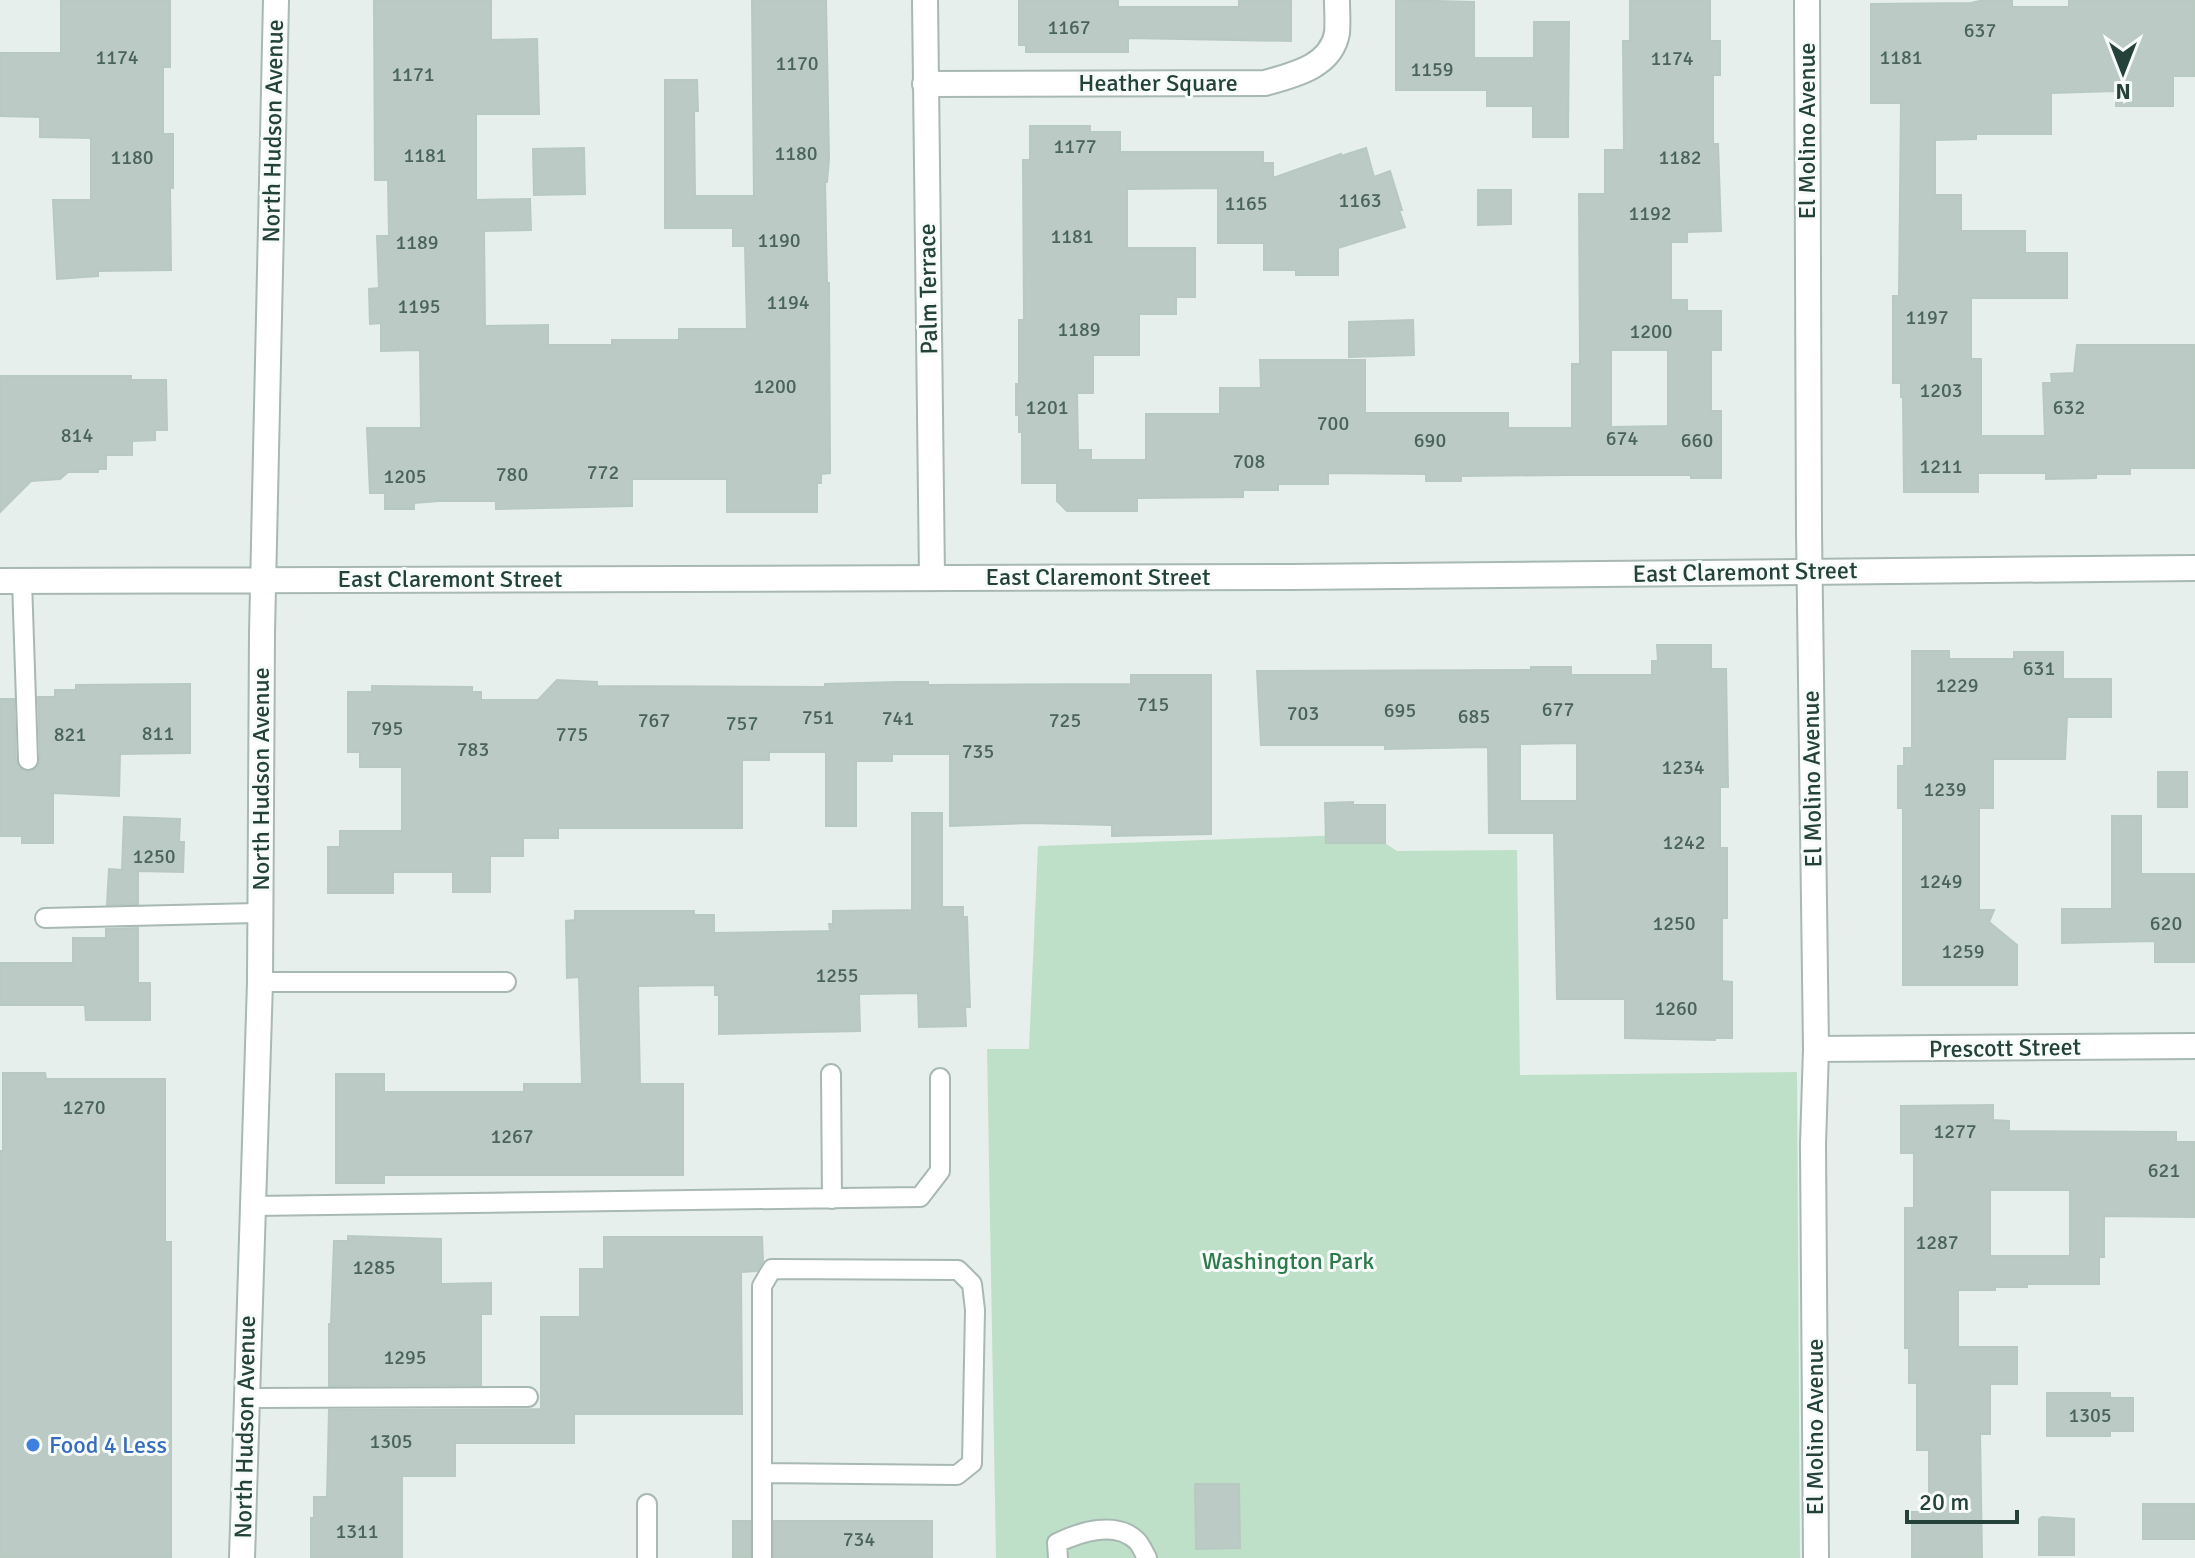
<svg xmlns="http://www.w3.org/2000/svg" width="2195" height="1558" font-family="Signika,sans-serif">
  <style>
    .green { fill: #bfe0c8 }
    .building { fill: #bbcac4; stroke: #b8c9c2; stroke-width: 2; fill-rule: evenodd }
    .lines { fill: none; stroke-linecap: round; stroke-linejoin: round }
    .service-casing { stroke: #a8b8b2; stroke-width: 22 }
    .minor-casing { stroke: #a8b8b2; stroke-width: 28 }
    .tertiary-casing { stroke: #a8b8b2; stroke-width: 28 }
    .service { stroke: #fff; stroke-width: 18 }
    .minor { stroke: #fff; stroke-width: 24 }
    .tertiary { stroke: #fff; stroke-width: 24 }
    .shop-dot { fill: #3f7fe0; stroke: #f7fbf9; stroke-width: 3 }
    .labels { text-anchor: middle; dominant-baseline: central; stroke-width: 6; stroke-linejoin: round; paint-order: stroke }
    .number-label { font-size: 20px; fill: #4a645c }
    .street-label { font-size: 24px; fill: #24423a; stroke: #f7fbf9 }
    .park-label { font-size: 24px; fill: #2d7a4b; stroke: #f7fbf9 }
    .shop-label { font-size: 24px; fill: #366cbe; stroke: #f7fbf9; text-anchor: start }
  </style>
  <rect width="100%" height="100%" fill="#e6efeb"/>
  <path class="green" d="M 1371,834 L 1397,851 L 1517,850 L 1520,1075 L 1797,1072 L 1800,1558 L 996,1558 L 987,1049 L 1029,1049 L 1038,846 Z"/>
  <path class="building" d="M 61,0 L 170,0 L 170,67 L 163,67 L 163,134 L 173,134 L 173,188 L 170,188 L 171,270 L 98,271 L 98,276 L 57,279 L 53,200 L 91,200 L 91,138 L 40,137 L 40,117 L 0,116 L 0,53 L 61,53 Z
    M 374,0 L 491,0 L 491,40 L 537,39 L 539,114 L 476,114 L 476,200 L 530,199 L 531,230 L 484,231 L 485,326 L 548,325 L 548,345 L 612,345 L 612,340 L 679,340 L 679,329 L 747,329 L 745,246 L 733,246 L 733,228 L 665,228 L 665,80 L 697,80 L 698,111 L 694,111 L 695,196 L 754,196 L 752,0 L 826,0 L 829,159 L 827,182 L 825,182 L 827,283 L 829,283 L 830,473 L 821,474 L 821,483 L 817,483 L 817,512 L 727,512 L 727,479 L 632,479 L 632,506 L 496,509 L 496,501 L 439,501 L 414,503 L 414,509 L 385,509 L 385,493 L 370,493 L 367,428 L 421,428 L 420,350 L 381,351 L 381,323 L 370,324 L 369,289 L 379,288 L 377,236 L 389,236 L 388,180 L 375,180 Z
    M 1019,0 L 1118,0 L 1118,7 L 1239,7 L 1239,0 L 1291,0 L 1291,41 L 1128,38 L 1128,52 L 1026,52 L 1026,45 L 1019,45 Z
    M 1396,0 L 1474,2 L 1474,58 L 1534,58 L 1534,22 L 1569,22 L 1568,137 L 1533,137 L 1533,106 L 1487,106 L 1487,90 L 1396,90 Z
    M 1630,0 L 1710,0 L 1710,41 L 1720,41 L 1720,75 L 1713,75 L 1713,144 L 1718,144 L 1721,231 L 1687,232 L 1687,242 L 1671,242 L 1671,300 L 1687,300 L 1687,311 L 1721,311 L 1721,350 L 1711,350 L 1711,411 L 1721,411 L 1721,478 L 1691,478 L 1691,475 L 1564,475 L 1461,476 L 1461,481 L 1426,481 L 1426,474 L 1328,473 L 1328,484 L 1278,484 L 1278,490 L 1243,490 L 1243,497 L 1137,498 L 1137,511 L 1067,511 L 1057,501 L 1057,483 L 1022,483 L 1022,432 L 1019,432 L 1019,415 L 1016,415 L 1016,384 L 1019,384 L 1019,320 L 1024,320 L 1023,160 L 1030,160 L 1030,126 L 1090,126 L 1090,132 L 1120,132 L 1120,152 L 1263,152 L 1263,163 L 1273,163 L 1273,178 L 1341,154 L 1341,156 L 1366,148 L 1374,177 L 1390,171 L 1402,210 L 1399,210 L 1405,227 L 1338,248 L 1338,275 L 1296,275 L 1296,270 L 1264,270 L 1264,243 L 1218,243 L 1218,188 L 1127,189 L 1127,248 L 1195,248 L 1195,297 L 1176,297 L 1176,314 L 1139,314 L 1139,355 L 1093,355 L 1093,393 L 1077,393 L 1078,450 L 1091,450 L 1091,460 L 1146,460 L 1146,414 L 1220,414 L 1220,388 L 1261,388 L 1260,360 L 1365,360 L 1365,413 L 1508,413 L 1508,428 L 1572,428 L 1572,364 L 1580,364 L 1579,194 L 1605,194 L 1605,150 L 1624,150 L 1623,41 L 1630,41 ZM 1611,350 L 1668,350 L 1668,426 L 1611,427 Z
    M 1984,0 L 2012,0 L 2012,7 L 2069,7 L 2069,0 L 2195,0 L 2195,76 L 2173,76 L 2173,106 L 2116,106 L 2116,91 L 2051,93 L 2051,134 L 1976,134 L 1976,139 L 1935,140 L 1935,195 L 1961,195 L 1961,231 L 2025,231 L 2025,253 L 2067,253 L 2067,298 L 1971,298 L 1971,359 L 1981,359 L 1981,436 L 2045,436 L 2043,383 L 2052,383 L 2051,374 L 2074,373 L 2077,345 L 2195,345 L 2195,468 L 2130,468 L 2130,474 L 2096,474 L 2096,478 L 2046,479 L 2046,473 L 1978,473 L 1978,492 L 1904,492 L 1903,397 L 1901,397 L 1901,383 L 1893,383 L 1893,296 L 1899,296 L 1901,103 L 1871,103 L 1871,4 L 1971,3 Z
    M 584,148 L 585,194 L 534,195 L 533,149 Z
    M 1478,190 L 1511,190 L 1511,224 L 1478,225 Z
    M 1413,320 L 1414,355 L 1349,357 L 1349,322 Z
    M 0,376 L 131,376 L 131,380 L 166,380 L 167,430 L 155,430 L 155,440 L 132,441 L 132,455 L 106,455 L 106,469 L 98,469 L 98,472 L 68,472 L 60,479 L 31,481 L 0,512 Z
    M 1657,645 L 1711,645 L 1711,669 L 1726,669 L 1728,787 L 1720,787 L 1720,848 L 1727,848 L 1727,918 L 1722,918 L 1722,981 L 1732,982 L 1732,1038 L 1715,1038 L 1715,1040 L 1625,1038 L 1625,999 L 1557,999 L 1554,833 L 1489,833 L 1488,747 L 1385,749 L 1385,745 L 1261,745 L 1257,671 L 1531,670 L 1531,667 L 1571,667 L 1571,675 L 1652,675 L 1652,661 L 1658,661 ZM 1577,743 L 1577,801 L 1520,801 L 1520,744 Z
    M 1912,651 L 1949,651 L 1949,659 L 2014,659 L 2014,652 L 2063,652 L 2063,679 L 2111,679 L 2111,717 L 2067,717 L 2065,759 L 1993,759 L 1993,808 L 1979,808 L 1979,910 L 1994,910 L 1989,922 L 2017,945 L 2017,985 L 1903,985 L 1903,808 L 1898,808 L 1898,766 L 1904,766 L 1904,748 L 1912,748 Z
    M 1131,675 L 1211,675 L 1211,834 L 1112,836 L 1112,825 L 1031,823 L 950,826 L 950,754 L 892,754 L 892,761 L 856,761 L 856,826 L 826,826 L 826,752 L 769,752 L 769,760 L 742,760 L 742,828 L 558,828 L 558,838 L 523,838 L 523,856 L 490,856 L 490,892 L 453,892 L 453,872 L 393,872 L 393,893 L 328,893 L 328,847 L 340,847 L 340,831 L 402,831 L 402,767 L 360,767 L 360,752 L 348,752 L 348,692 L 372,692 L 372,686 L 472,687 L 472,692 L 481,692 L 481,700 L 538,700 L 557,680 L 597,682 L 597,686 L 825,687 L 825,684 L 899,682 L 928,682 L 928,685 L 1131,684 Z
    M 190,684 L 190,753 L 120,754 L 119,796 L 53,793 L 53,843 L 22,843 L 22,836 L 0,836 L 0,699 L 14,699 L 16,761 L 22,770 L 29,772 L 38,766 L 40,760 L 38,697 L 55,697 L 55,690 L 76,690 L 76,685 Z
    M 2158,772 L 2187,772 L 2187,807 L 2158,807 Z
    M 1353,802 L 1353,805 L 1385,805 L 1385,843 L 1326,843 L 1325,803 Z
    M 912,813 L 942,813 L 942,907 L 963,907 L 963,917 L 967,917 L 970,1007 L 965,1007 L 966,1026 L 919,1027 L 918,993 L 859,994 L 860,1031 L 719,1034 L 719,995 L 715,995 L 715,985 L 638,986 L 640,1084 L 683,1084 L 683,1175 L 384,1175 L 384,1183 L 336,1183 L 336,1074 L 384,1074 L 384,1092 L 524,1092 L 524,1084 L 582,1084 L 579,977 L 567,978 L 566,921 L 575,920 L 575,911 L 694,911 L 694,915 L 714,915 L 714,933 L 830,931 L 829,924 L 833,924 L 833,911 L 912,910 Z
    M 2112,816 L 2141,816 L 2141,874 L 2195,874 L 2195,962 L 2155,962 L 2155,941 L 2062,943 L 2062,909 L 2112,909 Z
    M 124,817 L 180,819 L 179,842 L 184,842 L 183,872 L 138,871 L 138,904 L 107,905 L 109,869 L 122,870 Z
    M 138,928 L 138,983 L 150,983 L 150,1020 L 86,1020 L 85,1005 L 0,1005 L 0,963 L 73,963 L 73,938 L 106,938 L 106,929 Z
    M 3,1073 L 45,1073 L 46,1079 L 165,1079 L 165,1242 L 171,1242 L 171,1558 L 0,1558 L 0,1151 L 3,1151 Z
    M 1993,1105 L 1993,1120 L 2009,1121 L 2009,1131 L 2176,1132 L 2176,1142 L 2195,1142 L 2195,1217 L 2104,1216 L 2104,1257 L 2099,1257 L 2099,1284 L 2027,1284 L 2027,1287 L 1995,1287 L 1995,1290 L 1958,1290 L 1958,1347 L 2017,1347 L 2017,1384 L 1990,1384 L 1990,1434 L 1980,1434 L 1982,1558 L 1912,1558 L 1912,1512 L 1929,1512 L 1929,1450 L 1917,1450 L 1917,1383 L 1909,1383 L 1909,1348 L 1905,1348 L 1905,1208 L 1914,1208 L 1914,1153 L 1901,1153 L 1901,1106 ZM 1990,1190 L 2070,1190 L 2070,1256 L 1990,1256 Z
    M 348,1236 L 441,1239 L 441,1284 L 491,1283 L 491,1314 L 481,1314 L 481,1385 L 329,1386 L 329,1324 L 331,1324 L 334,1241 L 348,1241 Z
    M 604,1237 L 762,1237 L 763,1261 L 757,1271 L 741,1272 L 742,1414 L 574,1414 L 574,1443 L 455,1443 L 455,1476 L 402,1476 L 402,1558 L 311,1558 L 311,1518 L 314,1518 L 314,1497 L 327,1497 L 329,1410 L 541,1409 L 541,1317 L 580,1317 L 580,1269 L 604,1269 Z
    M 2047,1393 L 2110,1393 L 2110,1398 L 2133,1398 L 2133,1431 L 2110,1431 L 2110,1436 L 2047,1436 Z
    M 1195,1484 L 1239,1484 L 1240,1548 L 1196,1549 Z
    M 2143,1504 L 2195,1504 L 2195,1539 L 2143,1539 Z
    M 2042,1517 L 2074,1519 L 2074,1555 L 2039,1555 L 2039,1519 Z
    M 733,1521 L 750,1521 L 750,1558 L 733,1558 Z
    M 774,1521 L 932,1521 L 932,1558 L 774,1558 Z"/>
  <g class="lines">
    <g class="service-casing">
      <path id="service" d="M 22,581 L 28,760
        M 45,918 L 260,913
        M 260,982 L 506,982
        M 831,1074 L 832,1199
        M 251,1206 L 920,1197 L 940,1171 L 940,1078
        M 246,1398 L 528,1397
        M 647,1504 L 647,1558
        M 762,1558 L 762,1286 L 772,1269 L 958,1270 L 972,1284 L 975,1310 L 972,1463 L 957,1475 L 762,1473
        M 1058,1558 L 1057,1543 C 1080,1532 1116,1520 1137,1541 C 1141,1545 1144,1553 1147,1558"/>
    </g>
    <g class="minor-casing">
      <path id="minor" d="M 925,0 L 932,578
        M 925,84 L 1265,83 C 1293,75 1331,67 1337,33 C 1338,23 1337,11 1337,0
        M 0,581 L 1292,577 L 2195,568
        M 1816,1049 L 2195,1046
        M 242,1558 L 260,982 L 262,633 L 276,0"/>
    </g>
    <g class="tertiary-casing">
      <path id="tertiary" d="M 1807,0 L 1809,531 L 1816,1049 L 1813,1144 L 1816,1558"/>
    </g>
    <use href="#service" class="service"/>
    <use href="#minor" class="minor"/>
    <use href="#tertiary" class="tertiary"/>
  </g>
  <circle class="shop-dot" cx="33" cy="1445" r="8"/>
  <g class="labels">
    <g class="number-label">
      <text x="1069" y="27">1167</text>
      <text x="1980" y="30">637</text>
      <text x="117" y="57">1174</text>
      <text x="1901" y="57">1181</text>
      <text x="1672" y="58">1174</text>
      <text x="797" y="63">1170</text>
      <text x="1432" y="69">1159</text>
      <text x="413" y="74">1171</text>
      <text x="1075" y="146">1177</text>
      <text x="796" y="153">1180</text>
      <text x="425" y="155">1181</text>
      <text x="132" y="157">1180</text>
      <text x="1680" y="157">1182</text>
      <text x="1360" y="200">1163</text>
      <text x="1246" y="203">1165</text>
      <text x="1650" y="213">1192</text>
      <text x="1072" y="236">1181</text>
      <text x="779" y="240">1190</text>
      <text x="417" y="242">1189</text>
      <text x="788" y="302">1194</text>
      <text x="419" y="306">1195</text>
      <text x="1927" y="317">1197</text>
      <text x="1079" y="329">1189</text>
      <text x="1651" y="331">1200</text>
      <text x="775" y="386">1200</text>
      <text x="1941" y="390">1203</text>
      <text x="1047" y="407">1201</text>
      <text x="2069" y="407">632</text>
      <text x="1333" y="423">700</text>
      <text x="77" y="435">814</text>
      <text x="1622" y="438">674</text>
      <text x="1430" y="440">690</text>
      <text x="1697" y="440">660</text>
      <text x="1249" y="461">708</text>
      <text x="1941" y="466">1211</text>
      <text x="603" y="472">772</text>
      <text x="512" y="474">780</text>
      <text x="405" y="476">1205</text>
      <text x="2039" y="668">631</text>
      <text x="1957" y="685">1229</text>
      <text x="1153" y="704">715</text>
      <text x="1558" y="709">677</text>
      <text x="1400" y="710">695</text>
      <text x="1303" y="713">703</text>
      <text x="1474" y="716">685</text>
      <text x="818" y="717">751</text>
      <text x="898" y="718">741</text>
      <text x="654" y="720">767</text>
      <text x="1065" y="720">725</text>
      <text x="742" y="723">757</text>
      <text x="387" y="728">795</text>
      <text x="158" y="733">811</text>
      <text x="70" y="734">821</text>
      <text x="572" y="734">775</text>
      <text x="473" y="749">783</text>
      <text x="978" y="751">735</text>
      <text x="1683" y="767">1234</text>
      <text x="1945" y="789">1239</text>
      <text x="1684" y="842">1242</text>
      <text x="154" y="856">1250</text>
      <text x="1941" y="881">1249</text>
      <text x="1674" y="923">1250</text>
      <text x="2166" y="923">620</text>
      <text x="1963" y="951">1259</text>
      <text x="837" y="975">1255</text>
      <text x="1676" y="1008">1260</text>
      <text x="84" y="1107">1270</text>
      <text x="1955" y="1131">1277</text>
      <text x="512" y="1136">1267</text>
      <text x="2164" y="1170">621</text>
      <text x="1937" y="1242">1287</text>
      <text x="374" y="1267">1285</text>
      <text x="405" y="1357">1295</text>
      <text x="2090" y="1415">1305</text>
      <text x="391" y="1441">1305</text>
      <text x="357" y="1531">1311</text>
      <text x="859" y="1539">734</text>
    </g>
    <g class="street-label">
      <text x="1158" y="83">Heather Square</text>
      <text transform="translate(273 131) rotate(-89)">North Hudson Avenue</text>
      <text transform="translate(1807 131) rotate(-90)">El Molino Avenue</text>
      <text transform="translate(928 289) rotate(-91)">Palm Terrace</text>
      <text transform="translate(1745 572) rotate(-1)">East Claremont Street</text>
      <text x="1098" y="577">East Claremont Street</text>
      <text x="450" y="579">East Claremont Street</text>
      <text transform="translate(261 779) rotate(-90)">North Hudson Avenue</text>
      <text transform="translate(1812 779) rotate(-91)">El Molino Avenue</text>
      <text transform="translate(2005 1048) rotate(-1)">Prescott Street</text>
      <text transform="translate(245 1427) rotate(-89)">North Hudson Avenue</text>
      <text transform="translate(1815 1427) rotate(-90)">El Molino Avenue</text>
    </g>
    <g class="park-label">
      <text x="1288" y="1261">Washington Park</text>
    </g>
    <g class="shop-label">
      <text x="49" y="1445">Food 4 Less</text>
    </g>
  </g>
  <g transform="translate(2123 72) rotate(180)" stroke="#f7fbf9" stroke-width="6" paint-order="stroke">
  <path d="M0-6L14 30L0 20L-14 30Z" fill="#24423a"/>
  <text y="-12" font-size="22" font-weight="bold" text-anchor="middle" fill="#24423a">N</text>
  </g>
  <path d="M1907 1510v12h110v-12" fill="none" stroke="#24423a" stroke-width="4"/>
  <text x="1919" y="1510" font-size="24" fill="#24423a" stroke="#f7fbf9" stroke-width="6" paint-order="stroke">20 m</text>
</svg>
